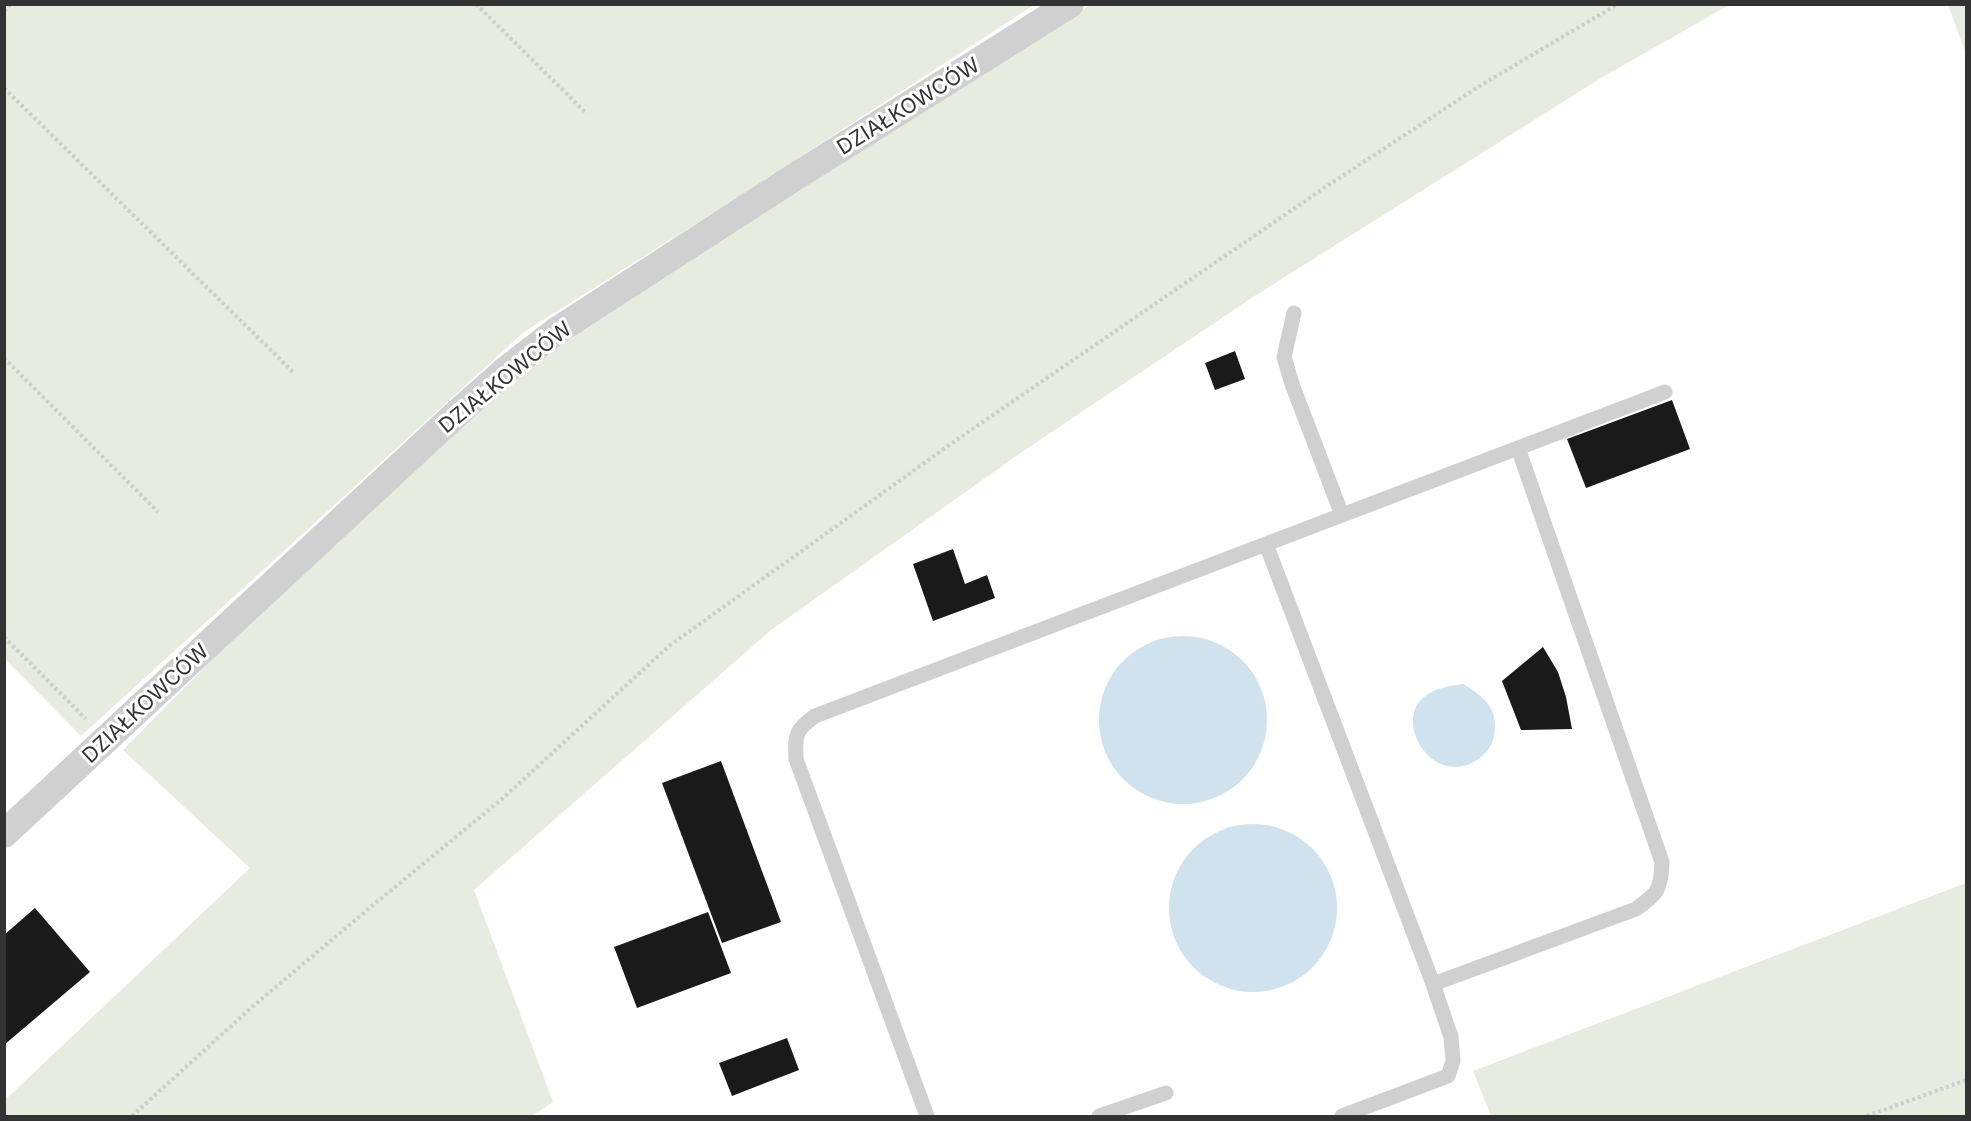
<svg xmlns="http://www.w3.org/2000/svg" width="1971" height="1121" font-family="Inter,sans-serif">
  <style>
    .green { fill: #e6ecdf }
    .water { fill: #cfe2ee }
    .building { fill: #1a1a1a }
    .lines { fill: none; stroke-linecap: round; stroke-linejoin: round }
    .path { stroke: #cdcdcd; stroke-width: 4; stroke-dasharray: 3 3; stroke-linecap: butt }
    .service { stroke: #d0d0d0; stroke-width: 15 }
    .minor { stroke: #d0d0d0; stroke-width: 28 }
    .labels { text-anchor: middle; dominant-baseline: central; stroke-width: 6; stroke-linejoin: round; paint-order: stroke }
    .street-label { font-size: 21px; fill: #333; stroke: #fff }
  </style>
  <rect width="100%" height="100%" fill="#fff"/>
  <path class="green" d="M 4,5 L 1034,5 L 732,201 L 524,332 L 81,736 L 5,659 Z
    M 1090,5 L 1729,5 L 1601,78 L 1253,297 L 1022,452 L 771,630 L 474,890 L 553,1102 L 532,1116 L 5,1116 L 5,1100 L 250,868 L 123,750 L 445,424 L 531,364 L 964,83 Z
    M 1948,5 L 1966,5 L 1966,54 Z
    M 1966,883 L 1966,1116 L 1491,1116 L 1473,1071 Z"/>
  <path class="water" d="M1099 720a84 84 0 1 1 168 0a84 84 0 1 1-168 0Z
    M 1463,684 C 1479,693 1495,705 1495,725 C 1495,738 1492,748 1481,757 C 1435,793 1392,722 1424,697 C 1434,688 1450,686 1463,684 Z
    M1169 908a84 84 0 1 1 168 0a84 84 0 1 1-168 0Z"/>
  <path class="building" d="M 1235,351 L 1245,379 L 1215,390 L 1205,363 Z
    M 1672,400 L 1690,449 L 1586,488 L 1567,439 Z
    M 953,549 L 965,584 L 987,575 L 995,598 L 933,621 L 913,564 Z
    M 1543,647 L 1558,672 L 1566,697 L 1572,729 L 1521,730 L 1502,681 Z
    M 721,761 L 781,922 L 722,943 L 662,783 Z
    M 35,908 L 90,972 L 4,1045 L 4,935 Z
    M 708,912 L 731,973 L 637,1008 L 614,947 Z
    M 787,1038 L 799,1070 L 732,1096 L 719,1063 Z"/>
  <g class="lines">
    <path class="path" d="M 476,4 L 587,114
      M 4,11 L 11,4
      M 4,88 L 295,374
      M 4,358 L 158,512
      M 4,637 L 86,719
      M 132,1116 L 252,1007 L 372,906 L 502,799 L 669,646 L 955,441 L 1327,186 L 1478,87 L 1618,4
      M 1867,1116 L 1966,1080"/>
    <path class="service" d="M 1294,313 L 1284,357 L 1292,384 L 1342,515
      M 1266,544 L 1433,984 L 1451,1037 L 1453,1061 L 1448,1076 L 1342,1116
      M 1433,984 L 1636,909 C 1658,893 1661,890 1662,862 L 1518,448
      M 927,1116 L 796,759 C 795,735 795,730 815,716 L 1665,392
      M 1099,1116 L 1166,1093"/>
    <path class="minor" d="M 4,834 L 454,416 L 506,370 L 555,332 L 793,178 L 1070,4"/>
  </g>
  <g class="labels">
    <g class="street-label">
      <text transform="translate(908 106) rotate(-32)">DZIAŁKOWCÓW</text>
      <text transform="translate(505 377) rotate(-39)">DZIAŁKOWCÓW</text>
      <text transform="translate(145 703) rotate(-43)">DZIAŁKOWCÓW</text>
    </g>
  </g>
  <rect width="1971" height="1121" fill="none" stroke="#333333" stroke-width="12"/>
</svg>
